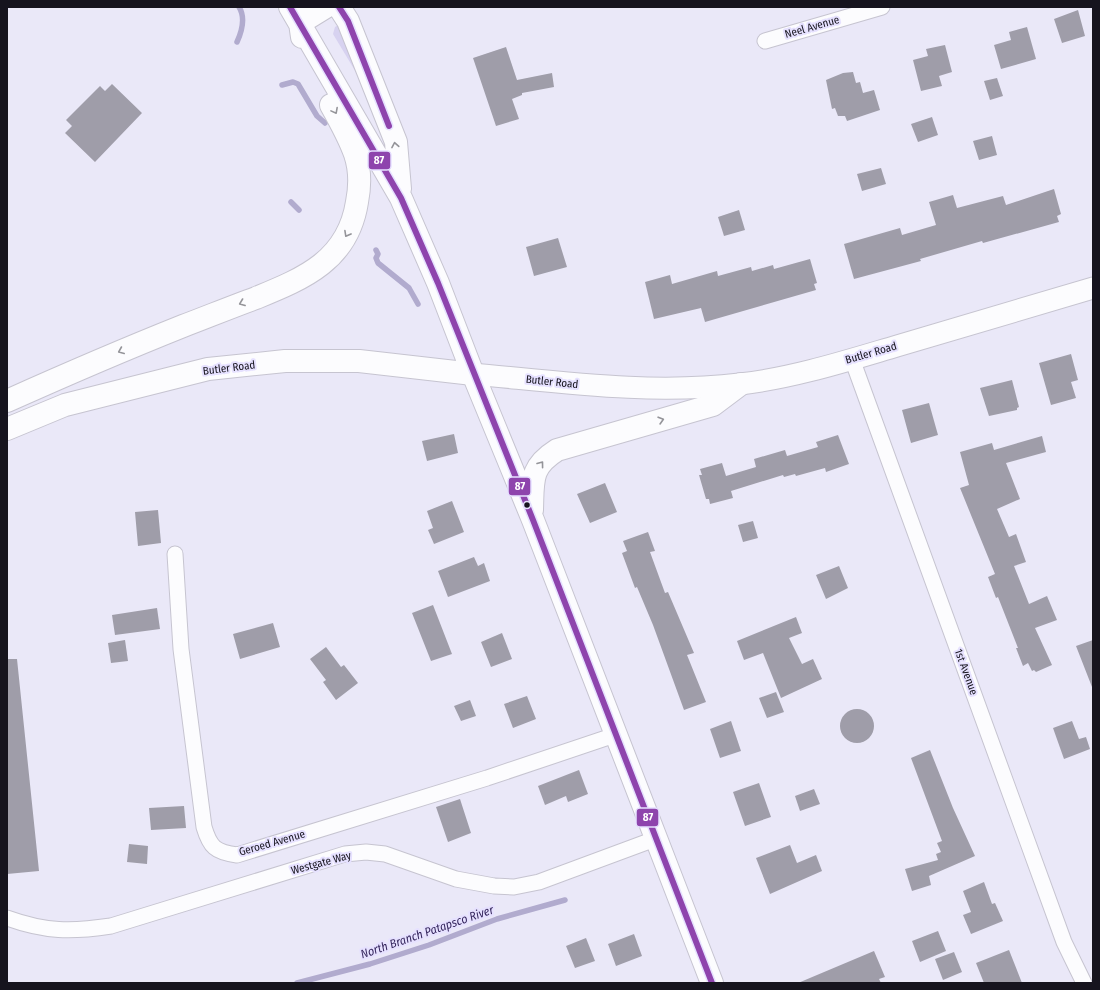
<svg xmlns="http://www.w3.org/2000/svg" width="1100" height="990" font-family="'Fira Sans Condensed',sans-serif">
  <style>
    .green { fill: #d7d2f0 }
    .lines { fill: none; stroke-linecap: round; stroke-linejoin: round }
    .stream { stroke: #b1abce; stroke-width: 5.5 }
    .building { fill: #9f9da9 }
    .minor-casing { stroke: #c6c4d0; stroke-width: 17 }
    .secondary-casing { stroke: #c6c4d0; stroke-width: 23 }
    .primary-casing { stroke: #c6c4d0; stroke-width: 24 }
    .trunk-casing { stroke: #c6c4d0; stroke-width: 24 }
    .minor { stroke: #fcfcfe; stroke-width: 15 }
    .secondary { stroke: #fcfcfe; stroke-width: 21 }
    .primary { stroke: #fcfcfe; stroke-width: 22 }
    .trunk { stroke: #fcfcfe; stroke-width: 22 }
    .bus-1-casing { stroke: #e6e1ff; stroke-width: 9 }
    .bus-1 { stroke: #8e44ad; stroke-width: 6 }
    .oneway { stroke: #949499 }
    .bus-dot { fill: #16141e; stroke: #e6e1ff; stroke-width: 1.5 }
    .labels { text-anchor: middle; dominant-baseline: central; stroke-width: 4; stroke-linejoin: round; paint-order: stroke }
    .street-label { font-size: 11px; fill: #16141e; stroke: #e6e1ff }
    .water-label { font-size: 12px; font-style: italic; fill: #36275e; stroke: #e6e1ff }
    .line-badge { stroke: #e6e1ff; stroke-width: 1.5 }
    .badge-label { font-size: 11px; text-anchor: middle; font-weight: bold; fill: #fff }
  </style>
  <rect width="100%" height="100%" fill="#eae8f8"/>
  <path class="green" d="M 340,24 L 360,79 L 333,34 L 335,27 Z"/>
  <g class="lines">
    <path class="stream" d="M 237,42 C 242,31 246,18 239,7
      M 282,85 L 293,82 L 298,84 L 317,116 L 325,123
      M 291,202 L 299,210
      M 376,250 L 378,254 L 376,258 L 378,263 L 409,288 L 418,304
      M 297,983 L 370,964 L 429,945 L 497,919 L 565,900"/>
  </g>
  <path class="building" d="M 1078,10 L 1085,36 L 1062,43 L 1054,19 Z
    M 1027,27 L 1036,59 L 1001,69 L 994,45 L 1011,40 L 1009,32 Z
    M 945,45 L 952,72 L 939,76 L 942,86 L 921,91 L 913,60 L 928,56 L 926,49 Z
    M 506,47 L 517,80 L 552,73 L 554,87 L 522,93 L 522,95 L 512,99 L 519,119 L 496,126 L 473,58 Z
    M 853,72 L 856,83 L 860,82 L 863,93 L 874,90 L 880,110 L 847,121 L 845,116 L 838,116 L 835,108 L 832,109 L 826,80 L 843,73 Z
    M 997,78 L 1003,96 L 990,100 L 984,81 Z
    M 112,84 L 142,113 L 95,162 L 65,133 L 72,126 L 66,120 L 100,86 L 105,91 Z
    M 932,117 L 938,135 L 918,142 L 911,124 Z
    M 992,136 L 997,155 L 979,160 L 973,141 Z
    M 881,168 L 886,184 L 862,191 L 857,174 Z
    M 1054,189 L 1061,214 L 1057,216 L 1059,222 L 983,243 L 982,241 L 920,259 L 921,261 L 854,279 L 844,244 L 900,228 L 902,235 L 936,225 L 929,202 L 953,195 L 957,208 L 1003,196 L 1006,205 Z
    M 739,210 L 745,230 L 724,236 L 718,217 Z
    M 558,238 L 567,267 L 534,276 L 526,247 Z
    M 810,259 L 817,283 L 814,284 L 816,290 L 705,322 L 701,308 L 654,319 L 645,282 L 670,275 L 672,284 L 717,271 L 718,276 L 751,267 L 752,271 L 773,265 L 774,269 Z
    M 1071,354 L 1078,380 L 1071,382 L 1076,398 L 1051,405 L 1039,363 Z
    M 1012,380 L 1019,407 L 1017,408 L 1017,410 L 989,416 L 980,388 Z
    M 929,403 L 938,435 L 911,443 L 902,410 Z
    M 454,434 L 458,453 L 427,461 L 422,441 Z
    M 838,435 L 849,464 L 826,472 L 825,468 L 796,476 L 795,474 L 784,477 L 783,475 L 731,491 L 733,498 L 710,504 L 709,499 L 706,499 L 699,475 L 702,475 L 700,469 L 722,463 L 726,476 L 756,467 L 754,459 L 785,450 L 787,456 L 818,447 L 816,442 Z
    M 1042,436 L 1046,452 L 1006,463 L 1020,499 L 997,509 L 1009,537 L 1016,534 L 1026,562 L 1014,566 L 1029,604 L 1047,596 L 1057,620 L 1035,628 L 1052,665 L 1036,672 L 1034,670 L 1032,671 L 1028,663 L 1023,666 L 1016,648 L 1018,648 L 998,597 L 996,598 L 988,577 L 995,574 L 960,488 L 969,485 L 960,452 L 992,443 L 994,450 Z
    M 605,483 L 617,512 L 590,523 L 577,494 Z
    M 452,501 L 464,532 L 434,544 L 428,530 L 433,528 L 427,511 Z
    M 158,510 L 161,543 L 138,546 L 135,512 Z
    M 753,521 L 758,538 L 743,542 L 738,525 Z
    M 648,532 L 655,551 L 650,552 L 665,593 L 668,592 L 694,653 L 687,655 L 706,702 L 684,710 L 653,625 L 637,587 L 635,588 L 622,553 L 627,551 L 623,541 Z
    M 474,557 L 478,566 L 484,563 L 490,581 L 448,597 L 438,571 Z
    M 839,566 L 848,588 L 826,599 L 816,575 Z
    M 433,605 L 452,654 L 431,661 L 412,613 Z
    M 157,608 L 160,629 L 115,635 L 112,615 Z
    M 796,617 L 802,633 L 789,638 L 802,664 L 813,659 L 822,679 L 781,698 L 763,653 L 744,660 L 737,641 Z
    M 273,623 L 280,647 L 240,659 L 233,634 Z
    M 502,633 L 512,659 L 491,667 L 481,642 Z
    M 125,640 L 128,661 L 111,663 L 108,643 Z
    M 1093,640 L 1093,687 L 1092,687 L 1076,646 Z
    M 326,647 L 341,667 L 344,665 L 358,683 L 336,700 L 323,682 L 326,680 L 310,659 Z
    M 7,659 L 17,659 L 39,871 L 7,874 Z
    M 776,692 L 784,712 L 767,718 L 759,698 Z
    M 527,696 L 536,719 L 513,728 L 504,704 Z
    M 470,700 L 476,716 L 461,721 L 454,706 Z
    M840 726a17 17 0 1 1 34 0a17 17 0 1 1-34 0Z
    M 731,721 L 741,751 L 720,758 L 710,729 Z
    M 1072,721 L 1079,739 L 1086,737 L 1090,749 L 1064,759 L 1053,728 Z
    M 930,750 L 953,808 L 975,856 L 929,876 L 931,885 L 912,891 L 905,869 L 938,860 L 936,854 L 941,852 L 937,843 L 942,841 L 911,758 Z
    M 579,770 L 588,794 L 568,802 L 566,796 L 545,805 L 538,786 Z
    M 759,783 L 771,817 L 745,826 L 733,792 Z
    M 814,789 L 820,804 L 800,811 L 795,796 Z
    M 460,799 L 471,833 L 448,842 L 436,807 Z
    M 184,806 L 186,828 L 151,830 L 149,808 Z
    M 129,844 L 148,846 L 147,864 L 127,862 Z
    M 790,845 L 797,863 L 816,855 L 822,871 L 770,894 L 756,858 Z
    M 984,882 L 992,904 L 995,903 L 1003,921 L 971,934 L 963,915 L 971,912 L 963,891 Z
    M 938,931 L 946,951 L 920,962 L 912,941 Z
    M 634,934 L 642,956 L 616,966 L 608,944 Z
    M 586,938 L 595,961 L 575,968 L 566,946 Z
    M 1009,950 L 1022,983 L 984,983 L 976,963 Z
    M 874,951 L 885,977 L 879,979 L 881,983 L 798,983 Z
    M 954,952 L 962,972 L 943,980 L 935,959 Z"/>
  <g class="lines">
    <g class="minor-casing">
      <path id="minor" d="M 765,41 L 882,7
        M 852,359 L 1064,942 L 1084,983
        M 175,554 L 181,649 L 204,827 C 210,847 215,852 237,855 L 487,778 L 615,735
        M 7,918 C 46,932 71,932 111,926 L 345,854 L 366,852 L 385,854 L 456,879 L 494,886 L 514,887 L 539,882 L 655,839"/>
    </g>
    <g class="secondary-casing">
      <path id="secondary" d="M 473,374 C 561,382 651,395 740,384 C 793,378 846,361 897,346 C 963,326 1028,307 1093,288"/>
    </g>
    <g class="primary-casing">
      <path id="primary" d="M 473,374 L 533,520 L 712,983
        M 532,510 C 533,480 530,467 557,450 L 713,405 L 741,384"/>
    </g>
    <g class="trunk-casing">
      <path id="trunk" d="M 339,7 L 348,21 L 396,142 L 400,189
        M 302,37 L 300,23 L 326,7
        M 7,401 C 65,375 123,350 183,326 C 207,317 231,307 256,298 C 305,278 348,260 357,202 C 360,187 360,169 355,154 C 349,137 340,121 331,105
        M 7,429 L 65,405 L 208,369 L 285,361 L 359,361 L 473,374 L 438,283 L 401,198 L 290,7"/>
    </g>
    <use href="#minor" class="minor"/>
    <use href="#secondary" class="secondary"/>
    <use href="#primary" class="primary"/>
    <use href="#trunk" class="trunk"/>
    <g class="bus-1-casing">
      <path id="bus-1" d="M 290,7 L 401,198 L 438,283 L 533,520 L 712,983
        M 339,7 L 348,21 L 389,126"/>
    </g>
    <use href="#bus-1" class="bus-1"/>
  </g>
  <defs><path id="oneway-chevron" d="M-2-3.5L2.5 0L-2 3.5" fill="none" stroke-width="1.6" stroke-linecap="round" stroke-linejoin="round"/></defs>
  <g class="oneway">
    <use href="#oneway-chevron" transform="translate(335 111) rotate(62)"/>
    <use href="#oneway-chevron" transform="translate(395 145) rotate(-100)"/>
    <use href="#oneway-chevron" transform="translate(347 234) rotate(119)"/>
    <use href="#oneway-chevron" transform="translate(242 303) rotate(159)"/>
    <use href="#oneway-chevron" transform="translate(121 351) rotate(157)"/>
    <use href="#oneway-chevron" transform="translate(661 420) rotate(-16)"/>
    <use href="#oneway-chevron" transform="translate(541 464) rotate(-53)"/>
  </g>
  <circle class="bus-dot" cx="527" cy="505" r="3.5"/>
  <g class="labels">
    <g class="street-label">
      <text transform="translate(812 27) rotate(-16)">Neel Avenue</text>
      <text transform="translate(871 353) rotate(-16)">Butler Road</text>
      <text transform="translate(229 368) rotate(-7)">Butler Road</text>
      <text transform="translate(552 382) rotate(6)">Butler Road</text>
      <text transform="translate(966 672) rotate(70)">1st Avenue</text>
      <text transform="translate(272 843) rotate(-16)">Geroed Avenue</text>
      <text transform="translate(321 863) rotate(-15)">Westgate Way</text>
    </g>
    <g class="water-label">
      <text transform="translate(427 932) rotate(-19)">North Branch Patapsco River</text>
    </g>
  </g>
  <g class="line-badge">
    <rect x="368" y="151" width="23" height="19" rx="4" fill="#8e44ad"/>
    <rect x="508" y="477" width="23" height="19" rx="4" fill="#8e44ad"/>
    <rect x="636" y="808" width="23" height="19" rx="4" fill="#8e44ad"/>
  </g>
  <g class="badge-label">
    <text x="379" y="164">87</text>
    <text x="520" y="490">87</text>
    <text x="648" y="821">87</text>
  </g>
  <rect width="1100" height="990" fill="none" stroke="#16141e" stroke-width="16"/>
</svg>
